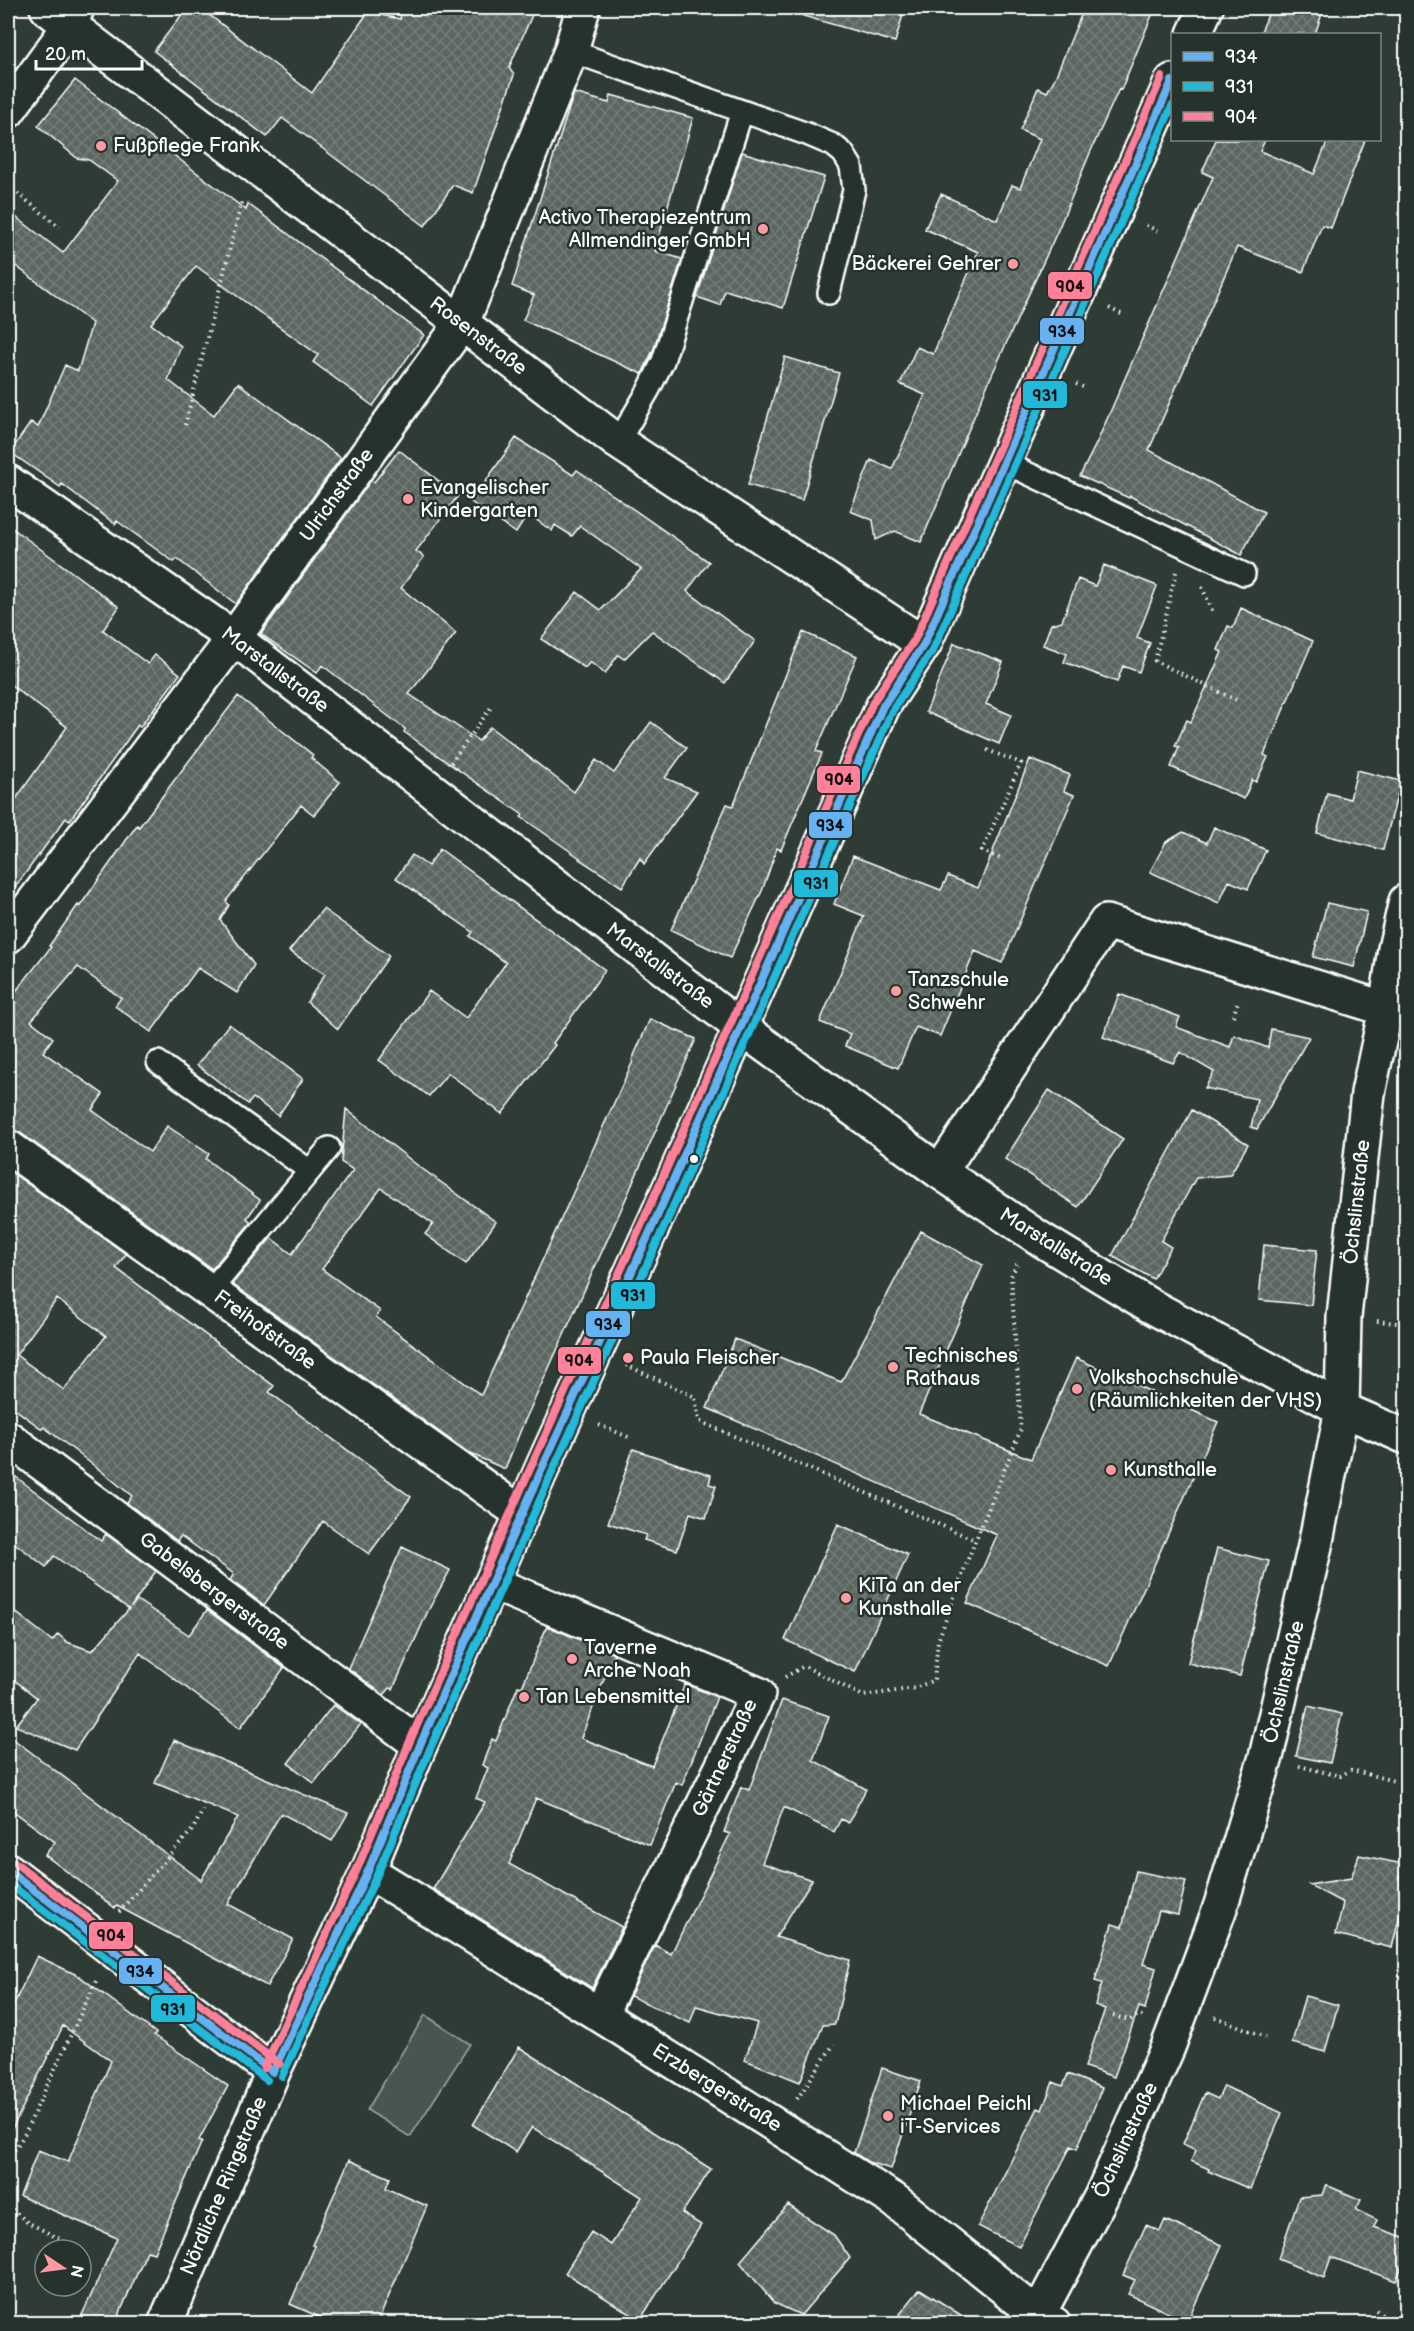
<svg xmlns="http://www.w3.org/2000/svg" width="1414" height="2331" font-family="'Balsamiq Sans',sans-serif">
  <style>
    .grass { fill: #4a544f; stroke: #a4aaa7; stroke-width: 1.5 }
    .building { fill: url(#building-cross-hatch); stroke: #fff; stroke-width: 1.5; fill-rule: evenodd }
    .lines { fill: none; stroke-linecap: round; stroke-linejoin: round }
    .lane-casing { stroke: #fff; stroke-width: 26 }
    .street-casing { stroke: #fff; stroke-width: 38 }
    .secondary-casing { stroke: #fff; stroke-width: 38 }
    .path { stroke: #fff; stroke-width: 4; stroke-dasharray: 1.5 4.5; stroke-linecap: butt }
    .lane { stroke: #26332d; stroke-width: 21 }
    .street { stroke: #26332d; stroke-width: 33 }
    .secondary { stroke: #26332d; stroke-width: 33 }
    .bus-1-casing { stroke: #26332d; stroke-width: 12 }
    .bus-2-casing { stroke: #26332d; stroke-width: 12 }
    .bus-3-casing { stroke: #26332d; stroke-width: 12 }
    .bus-1 { stroke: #66b1f2; stroke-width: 8 }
    .bus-2 { stroke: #20b9da; stroke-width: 8 }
    .bus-3 { stroke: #ff8098; stroke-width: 8 }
    .poi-dot { fill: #ff9aa2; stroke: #26332d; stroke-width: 2 }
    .bus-dot { fill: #fff; stroke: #26332d; stroke-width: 2 }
    .labels { text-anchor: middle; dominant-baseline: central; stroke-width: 5; stroke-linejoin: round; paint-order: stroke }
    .poi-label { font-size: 20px; fill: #fff; stroke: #26332d; text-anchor: start }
    .street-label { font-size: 20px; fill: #fff; stroke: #26332d }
    .line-badge { stroke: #26332d; stroke-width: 2 }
    .pale-badge-label { font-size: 16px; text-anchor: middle; font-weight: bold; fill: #111 }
  </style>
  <defs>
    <pattern id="building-cross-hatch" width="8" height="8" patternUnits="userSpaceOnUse" patternTransform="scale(1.5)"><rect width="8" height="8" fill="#5b6661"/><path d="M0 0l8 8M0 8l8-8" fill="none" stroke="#747d79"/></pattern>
  </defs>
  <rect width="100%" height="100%" fill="#2f3b35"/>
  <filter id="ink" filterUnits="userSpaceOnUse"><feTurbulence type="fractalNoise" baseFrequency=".0167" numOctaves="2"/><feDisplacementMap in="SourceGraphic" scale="12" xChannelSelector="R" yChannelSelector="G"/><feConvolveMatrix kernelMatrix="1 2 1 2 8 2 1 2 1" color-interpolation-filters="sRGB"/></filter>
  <g filter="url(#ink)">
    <path class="grass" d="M 425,2015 L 470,2044 L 410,2137 L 367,2110 Z"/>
    <path class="building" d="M 187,8 L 200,8 L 312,93 L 368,12 L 400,19 L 402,8 L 535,8 L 509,68 L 514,75 L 473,193 L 453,185 L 425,226 L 282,118 L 267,137 L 154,51 Z
      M 804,8 L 905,8 L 895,42 L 803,16 Z
      M 1084,8 L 1155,8 L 1121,90 L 1119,89 L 1090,153 L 1058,230 L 990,379 L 921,542 L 895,531 L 876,540 L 873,520 L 850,511 L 871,460 L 892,469 L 925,395 L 900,384 L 917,347 L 933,354 L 978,252 L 925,229 L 941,194 L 997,220 L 1012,185 L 1020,188 L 1040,139 L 1020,130 L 1038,88 L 1047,92 L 1055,78 Z
      M 1271,8 L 1324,8 L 1315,34 L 1260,34 Z
      M 75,80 L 246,210 L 248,204 L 424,335 L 373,406 L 313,362 L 318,355 L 196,266 L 151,324 L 181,346 L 168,380 L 214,415 L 238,383 L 341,458 L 236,604 L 177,559 L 174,562 L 117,521 L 115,524 L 62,484 L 60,487 L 10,452 L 31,422 L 38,427 L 65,365 L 78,371 L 92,323 L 8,260 L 8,211 L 63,253 L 118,181 L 89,160 L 77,158 L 38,126 Z
      M 574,93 L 609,103 L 611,95 L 693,118 L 655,251 L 682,259 L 654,348 L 642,374 L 523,320 L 534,295 L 512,286 Z
      M 1216,140 L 1265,140 L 1260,151 L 1314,174 L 1328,140 L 1365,140 L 1331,228 L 1322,225 L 1303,272 L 1237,247 L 1149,450 L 1264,512 L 1241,555 L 1130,496 L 1129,498 L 1080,476 L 1097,442 L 1213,177 L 1202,172 Z
      M 742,152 L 824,177 L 783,308 L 725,290 L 720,305 L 697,297 Z
      M 785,357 L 839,373 L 802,500 L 748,485 Z
      M 516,438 L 573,475 L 577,470 L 709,562 L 687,591 L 755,641 L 725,683 L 652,631 L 624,659 L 618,655 L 605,674 L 590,662 L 585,668 L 541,639 L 577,592 L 601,610 L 641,569 L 580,526 L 572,536 L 555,525 L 552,531 L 528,514 L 516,533 L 471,502 Z
      M 399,450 L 458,496 L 416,551 L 424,557 L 401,588 L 456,633 L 409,694 L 479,741 L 490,727 L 574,792 L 596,760 L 614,773 L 651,722 L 687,748 L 665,778 L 697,791 L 644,864 L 640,858 L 622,887 L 579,859 L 580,858 L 521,817 L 523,815 L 404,732 L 405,729 L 322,665 L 317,673 L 261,634 L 371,480 L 374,482 Z
      M 8,525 L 119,607 L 103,630 L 148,664 L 155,655 L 180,674 L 140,727 L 138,725 L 70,820 L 66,818 L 8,897 L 8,810 L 67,727 L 8,683 Z
      M 1104,565 L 1157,586 L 1137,638 L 1150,643 L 1139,672 L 1123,666 L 1117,682 L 1064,662 L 1067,654 L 1043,645 L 1051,624 L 1062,621 L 1078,579 L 1095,586 Z
      M 1241,608 L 1313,641 L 1264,755 L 1268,757 L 1256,782 L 1252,780 L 1244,799 L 1171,767 L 1179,747 L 1175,746 L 1187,720 L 1191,722 L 1213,672 L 1222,652 L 1218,650 L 1228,626 L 1233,628 Z
      M 803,632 L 857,656 L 816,751 L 822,753 L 781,850 L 777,848 L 762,891 L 730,958 L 671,930 L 727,804 L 733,806 Z
      M 954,643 L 1003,662 L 986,704 L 1011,715 L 999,744 L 926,712 Z
      M 238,696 L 313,755 L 311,758 L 340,782 L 314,815 L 301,805 L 226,901 L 229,905 L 220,920 L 254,965 L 237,993 L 198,968 L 151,1032 L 115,1006 L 121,998 L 78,967 L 31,1021 L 53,1038 L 43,1052 L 103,1094 L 92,1110 L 150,1152 L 167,1126 L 209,1154 L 206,1159 L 260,1200 L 247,1218 L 251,1222 L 212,1269 L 19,1132 L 8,1129 L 8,1001 L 51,947 L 49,946 L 78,905 L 80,906 L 137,825 L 139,827 Z
      M 1030,759 L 1070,775 L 1064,791 L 1074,795 L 1002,963 L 975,951 L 940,1036 L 916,1027 L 898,1068 L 845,1046 L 850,1034 L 820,1022 L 864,916 L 834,904 L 853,856 L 941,890 L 948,876 L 978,888 Z
      M 1357,770 L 1401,781 L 1383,850 L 1317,833 L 1327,793 L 1350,799 Z
      M 1214,827 L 1266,850 L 1248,889 L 1229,881 L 1219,903 L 1150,872 L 1166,842 L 1183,832 L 1207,843 Z
      M 440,849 L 605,970 L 553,1043 L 555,1045 L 502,1114 L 448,1073 L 429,1096 L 379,1060 L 429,991 L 466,1018 L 506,963 L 470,936 L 473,932 L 396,878 L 412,855 L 428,866 Z
      M 1327,903 L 1367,912 L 1354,967 L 1313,957 Z
      M 323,909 L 389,956 L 338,1029 L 307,1002 L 325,974 L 289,951 Z
      M 1119,994 L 1180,1017 L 1176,1027 L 1230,1047 L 1234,1035 L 1268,1048 L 1271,1029 L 1309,1037 L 1257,1129 L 1251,1127 L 1257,1099 L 1205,1088 L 1214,1072 L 1180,1052 L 1173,1063 L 1103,1037 Z
      M 650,1019 L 696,1039 L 620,1212 L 522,1427 L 505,1469 L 469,1453 L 232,1284 L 271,1238 L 292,1254 L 353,1170 L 341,1162 L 346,1109 L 417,1165 L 496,1222 L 466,1264 L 425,1234 L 433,1224 L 381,1188 L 322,1269 L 380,1311 L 376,1317 L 481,1395 L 633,1061 L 632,1060 Z
      M 229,1024 L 303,1079 L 278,1116 L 253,1098 L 248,1104 L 197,1065 Z
      M 1049,1090 L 1123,1139 L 1078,1207 L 1005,1159 Z
      M 1192,1110 L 1248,1144 L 1230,1175 L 1196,1178 L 1161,1241 L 1171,1247 L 1153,1279 L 1112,1256 Z
      M 8,1170 L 126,1254 L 116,1268 L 274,1386 L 269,1392 L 411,1497 L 369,1554 L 323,1521 L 264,1605 L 230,1580 L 234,1574 L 181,1536 L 177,1541 L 127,1503 L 132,1496 L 106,1475 L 44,1427 L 42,1429 L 8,1404 ZM 57,1299 L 106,1336 L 64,1390 L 16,1355 Z
      M 921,1231 L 983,1265 L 919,1414 L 1031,1459 L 1076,1358 L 1218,1422 L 1109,1666 L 967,1603 L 997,1535 L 707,1408 L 735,1339 L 841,1382 Z
      M 1264,1245 L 1317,1250 L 1311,1305 L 1259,1300 Z
      M 633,1449 L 711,1475 L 709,1484 L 716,1486 L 706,1518 L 690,1513 L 677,1550 L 644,1540 L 646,1535 L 608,1523 Z
      M 8,1471 L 101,1541 L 106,1534 L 156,1571 L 131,1607 L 137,1600 L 189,1635 L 207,1610 L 284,1668 L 240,1728 L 140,1653 L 75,1750 L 16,1726 L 37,1698 L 8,1675 L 8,1606 L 52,1641 L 58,1634 L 67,1642 L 92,1651 L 129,1609 L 54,1556 L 46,1567 L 8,1538 Z
      M 838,1524 L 908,1555 L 855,1672 L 785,1640 Z
      M 402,1547 L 450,1570 L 428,1611 L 393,1689 L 390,1688 L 384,1695 L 348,1668 Z
      M 1217,1548 L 1269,1561 L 1240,1676 L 1188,1663 Z
      M 547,1626 L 614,1654 L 581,1738 L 652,1766 L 685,1684 L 717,1697 L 682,1785 L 676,1782 L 650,1845 L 536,1798 L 509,1864 L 622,1927 L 592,1988 L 433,1889 L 485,1802 L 476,1798 L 488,1768 L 482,1765 L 492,1739 L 496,1741 L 518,1686 L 522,1687 Z
      M 782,1700 L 829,1716 L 813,1760 L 866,1789 L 848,1823 L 841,1819 L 834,1832 L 784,1807 L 762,1863 L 812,1880 L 776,1937 L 850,1960 L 835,2024 L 823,2025 L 800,2082 L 745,2060 L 757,2023 L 696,2006 L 690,2023 L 630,1996 L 655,1945 L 671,1954 L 730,1834 L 724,1832 L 741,1787 L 749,1790 Z
      M 333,1705 L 361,1724 L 314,1783 L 288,1763 Z
      M 1308,1706 L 1342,1714 L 1330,1763 L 1296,1756 Z
      M 8,1735 L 201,1880 L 238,1817 L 155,1783 L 174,1740 L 348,1813 L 332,1841 L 281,1813 L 228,1904 L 293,1939 L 267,1986 L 117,1906 L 115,1908 L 45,1855 L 55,1842 L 8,1807 Z
      M 1359,1855 L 1403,1864 L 1399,1878 L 1407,1888 L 1407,1901 L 1403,1902 L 1392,1948 L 1336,1934 L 1343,1903 L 1309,1885 L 1351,1878 Z
      M 1136,1871 L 1186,1881 L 1178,1915 L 1159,1911 L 1143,1964 L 1156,1968 L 1145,2009 L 1139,2007 L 1114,2077 L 1085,2067 L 1105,2009 L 1095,2005 L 1102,1983 L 1095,1981 L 1112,1924 L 1122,1927 Z
      M 37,1956 L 79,1976 L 156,2033 L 154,2035 L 228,2086 L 199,2140 L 202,2141 L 154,2253 L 147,2251 L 115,2324 L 78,2324 L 117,2238 L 20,2196 L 38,2150 L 68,2162 L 111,2061 L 63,2026 L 8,2137 L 8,2016 Z
      M 1305,1996 L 1338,2005 L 1325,2052 L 1292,2043 Z
      M 519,2047 L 711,2169 L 682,2213 L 701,2225 L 640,2320 L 565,2273 L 591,2232 L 611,2245 L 642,2197 L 532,2127 L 516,2152 L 473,2125 Z
      M 882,2068 L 921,2081 L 891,2169 L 868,2162 L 854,2153 Z
      M 1068,2074 L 1102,2088 L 1077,2149 L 1071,2146 L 1019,2247 L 978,2226 L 1038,2108 L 1042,2110 L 1053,2082 L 1063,2086 Z
      M 1224,2086 L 1282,2113 L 1250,2189 L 1208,2171 L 1209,2169 L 1191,2161 L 1196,2150 L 1183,2144 L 1205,2093 L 1218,2099 Z
      M 349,2160 L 390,2178 L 386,2188 L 427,2206 L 377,2324 L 335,2324 L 290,2304 L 315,2246 L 312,2245 Z
      M 1326,2185 L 1361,2200 L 1356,2210 L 1377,2220 L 1374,2227 L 1407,2238 L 1407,2253 L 1396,2281 L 1331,2257 L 1324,2278 L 1278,2259 L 1299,2197 L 1322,2195 Z
      M 788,2205 L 834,2235 L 850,2258 L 801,2315 L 774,2303 L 740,2262 Z
      M 1165,2220 L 1222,2245 L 1187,2322 L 1128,2294 L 1135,2280 L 1123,2275 L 1146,2225 L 1160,2231 Z
      M 920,2289 L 975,2324 L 892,2324 Z"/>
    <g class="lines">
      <g class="lane-casing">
        <path id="lane" d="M 571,51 L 807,134 L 833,145 L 843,153 L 851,166 L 854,190 L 829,293
          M 618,442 L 648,391 L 663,361 L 742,111
          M 1003,462 L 1244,574
          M 158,1062 L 310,1171
          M 210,1291 L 329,1148"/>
      </g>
      <g class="street-casing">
        <path id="street" d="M 47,8 L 618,442 L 924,644
          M 8,111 L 71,24 L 77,8
          M 8,482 L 234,638 L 740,1027 L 940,1172 L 1042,1240 L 1149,1305 L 1342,1409 L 1406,1437
          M 8,936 L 234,638 L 462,323 L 571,51 L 583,8
          M 8,1147 L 522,1514
          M 940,1172 L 1106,922 L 1386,1009
          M 8,1438 L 420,1745
          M 492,1583 L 758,1694 L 600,2015
          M 8,1870 L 273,2072
          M 368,1871 L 600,2015 L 894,2200 L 1038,2315 L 1054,2324
          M 1038,2315 L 1101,2197 L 1168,2047 L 1220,1908 L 1266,1757 L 1315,1546 L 1342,1409 L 1344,1317 L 1368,1093 L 1386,1009 L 1395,949 L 1406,901"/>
      </g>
      <g class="secondary-casing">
        <path id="secondary" d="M 1194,34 L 1206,8
          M 165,2324 L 273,2072 L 368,1871 L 420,1745 L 544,1464 L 655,1221 L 883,706 L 924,644 L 1172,81"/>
      </g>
      <path class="path" d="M 985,8 L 999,12 L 1005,8
        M 8,186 L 60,227
        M 1146,225 L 1157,231
        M 1109,308 L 1123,315
        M 1076,384 L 1085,388
        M 185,425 L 242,201
        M 1176,572 L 1155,661 L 1236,700
        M 1202,587 L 1213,612
        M 987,750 L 1021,763 L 982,851 L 1001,859
        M 451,763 L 492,706
        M 1233,1016 L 1239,999
        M 1377,1321 L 1406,1324
        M 626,1365 L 695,1397 L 699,1421 L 975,1540
        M 599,1425 L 631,1438
        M 785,1677 L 804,1666 L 863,1696 L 915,1688 L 934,1680 L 938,1641 L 968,1559 L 1021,1429 L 1011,1276 L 1017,1264
        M 1299,1766 L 1340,1776 L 1351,1770 L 1406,1784
        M 119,1912 L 193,1829 L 203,1810
        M 1113,2016 L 1130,2020 L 1138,2015 L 1143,2016
        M 1215,2017 L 1266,2037
        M 797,2099 L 834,2044
        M 8,2142 L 17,2146
        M 8,2160 L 24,2135 L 97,1979
        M 8,2205 L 27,2222 L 81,2250
        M 1376,2310 L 1393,2324"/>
      <use href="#lane" class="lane"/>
      <use href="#street" class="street"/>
      <use href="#secondary" class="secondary"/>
      <g class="bus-1-casing">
        <path id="bus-1" d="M 8,1870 L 273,2072
          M 273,2072 L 368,1871 L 420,1745 L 544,1464 L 655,1221 L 883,706 L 924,644 L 1172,81"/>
      </g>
      <g class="bus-2-casing">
        <path id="bus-2" d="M 8,1883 L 267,2080
          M 282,2076 L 377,1875 L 430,1749 L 554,1468 L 665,1225 L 892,711 L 934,648 L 1172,106"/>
      </g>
      <g class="bus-3-casing">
        <path id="bus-3" d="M 14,1862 L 279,2064
          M 264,2068 L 358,1867 L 410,1741 L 534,1460 L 645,1217 L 873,702 L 915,639 L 1162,77"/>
      </g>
      <use href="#bus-1" class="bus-1"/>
      <use href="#bus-2" class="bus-2"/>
      <use href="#bus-3" class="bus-3"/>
    </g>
  </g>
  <g class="poi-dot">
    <circle cx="101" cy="146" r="6"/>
    <circle cx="763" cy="229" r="6"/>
    <circle cx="1013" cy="264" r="6"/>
    <circle cx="408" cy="499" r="6"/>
    <circle cx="896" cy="991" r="6"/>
    <circle cx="628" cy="1358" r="6"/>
    <circle cx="893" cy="1367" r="6"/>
    <circle cx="1077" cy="1389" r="6"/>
    <circle cx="1111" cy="1470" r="6"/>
    <circle cx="846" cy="1598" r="6"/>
    <circle cx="572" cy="1659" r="6"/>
    <circle cx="524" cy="1697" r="6"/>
    <circle cx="888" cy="2116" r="6"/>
  </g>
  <circle class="bus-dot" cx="694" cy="1159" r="5"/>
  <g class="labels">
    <g class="poi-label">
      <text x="113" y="146">Fußpflege Frank</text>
      <text x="751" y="218" text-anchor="end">Activo Therapiezentrum<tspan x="751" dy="23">Allmendinger GmbH</tspan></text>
      <text x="1001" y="264" text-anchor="end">Bäckerei Gehrer</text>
      <text x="420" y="488">Evangelischer<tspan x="420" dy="23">Kindergarten</tspan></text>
      <text x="908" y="980">Tanzschule<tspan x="908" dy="23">Schwehr</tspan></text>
      <text x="905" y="1356">Technisches<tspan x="905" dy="23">Rathaus</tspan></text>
      <text x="640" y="1358">Paula Fleischer</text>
      <text x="1089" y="1378">Volkshochschule<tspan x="1089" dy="23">(Räumlichkeiten der VHS)</tspan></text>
      <text x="1123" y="1470">Kunsthalle</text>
      <text x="858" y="1586">KiTa an der<tspan x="858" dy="23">Kunsthalle</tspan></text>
      <text x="584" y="1648">Taverne<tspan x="584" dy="23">Arche Noah</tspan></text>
      <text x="536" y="1697">Tan Lebensmittel</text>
      <text x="900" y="2104">Michael Peichl<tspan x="900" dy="23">iT-Services</tspan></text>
    </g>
    <g class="street-label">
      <text transform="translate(478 336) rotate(37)">Rosenstraße</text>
      <text transform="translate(337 495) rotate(-54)">Ulrichstraße</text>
      <text transform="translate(275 670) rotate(37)">Marstallstraße</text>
      <text transform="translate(660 966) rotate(37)">Marstallstraße</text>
      <text transform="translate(1357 1202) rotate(-84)">Öchslinstraße</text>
      <text transform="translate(1056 1247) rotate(32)">Marstallstraße</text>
      <text transform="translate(265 1330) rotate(36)">Freihofstraße</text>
      <text transform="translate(214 1591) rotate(37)">Gabelsbergerstraße</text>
      <text transform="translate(1284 1682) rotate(-77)">Öchslinstraße</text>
      <text transform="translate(725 1758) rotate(-65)">Gärtnerstraße</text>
      <text transform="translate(717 2088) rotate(32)">Erzbergerstraße</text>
      <text transform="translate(1126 2140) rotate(-65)">Öchslinstraße</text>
      <text transform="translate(224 2186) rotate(-67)">Nördliche Ringstraße</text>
    </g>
  </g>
  <g class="line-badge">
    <rect x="1047" y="271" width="46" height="29" rx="6" fill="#ff8098"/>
    <rect x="1039" y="317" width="46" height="28" rx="6" fill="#66b1f2"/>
    <rect x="1022" y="380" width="46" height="29" rx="6" fill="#20b9da"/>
    <rect x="816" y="765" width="45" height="29" rx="6" fill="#ff8098"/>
    <rect x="808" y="811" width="45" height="28" rx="6" fill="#66b1f2"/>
    <rect x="793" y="869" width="46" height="29" rx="6" fill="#20b9da"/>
    <rect x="610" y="1281" width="46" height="29" rx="6" fill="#20b9da"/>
    <rect x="585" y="1310" width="46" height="28" rx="6" fill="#66b1f2"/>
    <rect x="557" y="1346" width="45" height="29" rx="6" fill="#ff8098"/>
    <rect x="88" y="1921" width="46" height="29" rx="6" fill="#ff8098"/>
    <rect x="118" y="1957" width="45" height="28" rx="6" fill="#66b1f2"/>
    <rect x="150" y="1994" width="46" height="29" rx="6" fill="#20b9da"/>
  </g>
  <g class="pale-badge-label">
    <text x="1070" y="292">904</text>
    <text x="1062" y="337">934</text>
    <text x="1045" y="401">931</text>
    <text x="839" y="785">904</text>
    <text x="830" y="831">934</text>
    <text x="816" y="889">931</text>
    <text x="633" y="1301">931</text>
    <text x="608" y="1330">934</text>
    <text x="579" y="1366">904</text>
    <text x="111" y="1941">904</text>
    <text x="140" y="1977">934</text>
    <text x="173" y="2015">931</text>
  </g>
  <rect width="1414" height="2331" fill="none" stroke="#26332d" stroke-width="30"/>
  <rect x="15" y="15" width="1384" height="2301" fill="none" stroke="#fff" stroke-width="2" filter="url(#ink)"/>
  <rect x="1171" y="33" width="210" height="108" fill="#26332d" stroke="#7d8581" stroke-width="1.5"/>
  <rect x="1183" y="52" width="30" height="9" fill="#66b1f2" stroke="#7d8581" stroke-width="1.5"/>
  <text x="1225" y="63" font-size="18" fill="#ffffff">934</text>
  <rect x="1183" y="82" width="30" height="9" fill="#20b9da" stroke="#7d8581" stroke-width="1.5"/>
  <text x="1225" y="93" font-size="18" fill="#ffffff">931</text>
  <rect x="1183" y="112" width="30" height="9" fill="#ff8098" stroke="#7d8581" stroke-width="1.5"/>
  <text x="1225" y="123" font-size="18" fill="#ffffff">904</text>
  <g transform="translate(63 2268) rotate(103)"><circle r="28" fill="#26332d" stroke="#7d8581" stroke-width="1.5"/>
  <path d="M0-4.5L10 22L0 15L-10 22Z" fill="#ff9aa2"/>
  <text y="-9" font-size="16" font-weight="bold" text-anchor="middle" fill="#ffffff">N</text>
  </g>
  <path d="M36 60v9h106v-9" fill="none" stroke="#ffffff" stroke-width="3"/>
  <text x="45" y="60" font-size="18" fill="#ffffff" stroke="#26332d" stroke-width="4.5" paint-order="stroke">20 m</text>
</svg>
